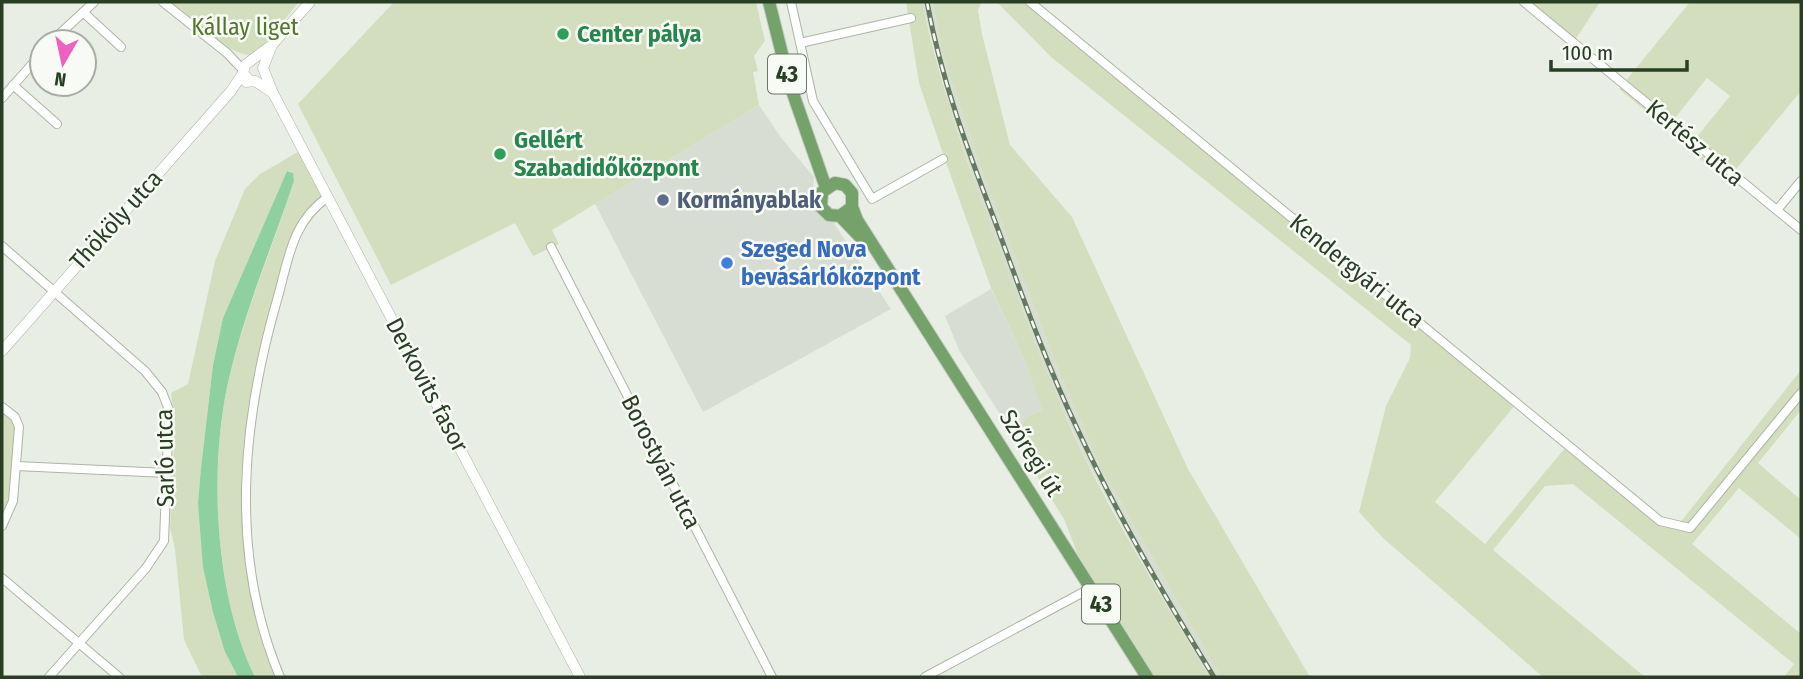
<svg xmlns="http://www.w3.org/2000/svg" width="1803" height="679" font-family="'Fira Sans Condensed',sans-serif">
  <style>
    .built { fill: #d7ddd3 }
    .green { fill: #d3debe }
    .water { fill: #8ed19e }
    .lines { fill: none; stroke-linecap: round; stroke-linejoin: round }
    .minor-casing { stroke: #abb6a7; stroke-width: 10 }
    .tertiary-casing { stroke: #abb6a7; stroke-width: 11 }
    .primary-casing { stroke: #c3c9c2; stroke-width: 14 }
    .minor { stroke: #fff; stroke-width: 8 }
    .tertiary { stroke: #fff; stroke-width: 10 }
    .primary { stroke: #74a26a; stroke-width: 12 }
    .rail-casing { stroke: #647a5f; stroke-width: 5 }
    .rail { stroke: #f7faf5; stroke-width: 2.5; stroke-dasharray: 8; stroke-linecap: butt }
    .leisure-dot { fill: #2e9e5b; stroke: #f7faf5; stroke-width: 2.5 }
    .service-dot { fill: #5c6f8a; stroke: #f7faf5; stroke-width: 2.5 }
    .shop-dot { fill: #3f7fe0; stroke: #f7faf5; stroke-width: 2.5 }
    .labels { text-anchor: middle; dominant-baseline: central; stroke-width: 5; stroke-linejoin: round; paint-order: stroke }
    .shield { fill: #f7faf5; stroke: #677763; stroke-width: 2 }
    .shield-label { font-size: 23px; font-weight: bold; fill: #293f24 }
    .park-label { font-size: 24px; fill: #54762e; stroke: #f7faf5 }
    .leisure-label { font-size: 24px; font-weight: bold; fill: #27864d; stroke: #f7faf5; text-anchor: start }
    .street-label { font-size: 24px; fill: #293f24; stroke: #f7faf5 }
    .service-label { font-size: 24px; font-weight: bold; fill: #4e5e75; stroke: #f7faf5; text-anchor: start }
    .shop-label { font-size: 24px; font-weight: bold; fill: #366cbe; stroke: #f7faf5; text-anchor: start }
  </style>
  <rect width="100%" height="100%" fill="#e8eee4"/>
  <path class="built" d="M 922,2 L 933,2 L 941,49 L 982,172 L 1058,369 L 1101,468 L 1221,677 L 1209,677 L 1132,544 L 1085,457 L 1054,390 L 985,213 L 950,108 Z
    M 759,105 L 782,139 L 814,177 L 813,192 L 891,309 L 703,412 L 595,204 Z
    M 991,289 L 1024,359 L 1042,410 L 1028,417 L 1021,431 L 1005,422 L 960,352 L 945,316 Z"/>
  <path class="green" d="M 170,2 L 299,2 L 255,55 C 228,58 191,18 170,2 Z
    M 394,2 L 756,2 L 765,41 L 754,56 L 758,71 L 753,72 L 759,105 L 552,230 L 559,244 L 533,256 L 515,223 L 391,285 L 298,104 Z
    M 906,2 L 922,2 C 943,99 977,192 1013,284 C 1035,342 1057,400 1084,456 C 1121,532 1167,604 1209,677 L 1155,677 L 1078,555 L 1064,519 L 1023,454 L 1022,425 L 1028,417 L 1042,410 L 1024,359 L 991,288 L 943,154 L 919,83 Z
    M 933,2 L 982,2 L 978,10 L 982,34 L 1010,145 L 1072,217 L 1188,469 L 1310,677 L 1221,677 L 1101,468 L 1058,369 L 982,172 L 941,49 Z
    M 997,2 L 1037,2 L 1520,399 L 1435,502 L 1485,544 L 1570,442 L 1655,513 L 1679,524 L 1801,370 L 1801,410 L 1758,463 L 1801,500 L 1801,539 L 1739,488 L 1692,544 L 1801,634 L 1801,677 L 1784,677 L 1794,664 L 1573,484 L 1545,486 L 1493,550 L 1645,677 L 1543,677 L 1383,538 L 1359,512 L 1386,406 L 1410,358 L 1411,345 L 1051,57 Z
    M 1530,2 L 1600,2 L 1575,40 Z
    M 1690,2 L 1801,2 L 1801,91 L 1727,180 L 1687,149 L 1730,96 L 1707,78 L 1667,128 L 1619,89 Z
    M 303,149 L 328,197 L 296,231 L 250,423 L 248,566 L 280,677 L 255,677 C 214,595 208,463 230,374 C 245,312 274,243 294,181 L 292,172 L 287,171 L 223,318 L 213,365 L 201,468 L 198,503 L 225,652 L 238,677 L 202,677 L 184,640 L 175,549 L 170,527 L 175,424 L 171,393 L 188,384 L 215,261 L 245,189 L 260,174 Z
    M 2,407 L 15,417 L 13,501 L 2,526 Z"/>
  <path class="water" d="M 287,171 L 293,173 L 294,181 C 273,244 245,310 230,374 C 208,463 214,595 255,677 L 238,677 L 225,652 L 213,612 L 203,567 L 198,503 L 201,468 L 213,365 L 223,318 Z"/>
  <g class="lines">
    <g class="minor-casing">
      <path id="minor" d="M 163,2 L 227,53 L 243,70
        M 791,2 L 813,101 L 872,199 L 943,159
        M 1030,2 L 1660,521 L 1690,528 L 1801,393
        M 1524,2 L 1801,230
        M 83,12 L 121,47
        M 51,42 L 94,2
        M 800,43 L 911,18
        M 13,85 L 57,124
        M 2,98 L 42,53
        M 1777,210 L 1801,181
        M 2,246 L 145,371 L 162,392 L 169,410 L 164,541 L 146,568 L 49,677
        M 551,247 L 772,677
        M 2,407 L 15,417 L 19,427 L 13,501 L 2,526
        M 16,466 L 167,473
        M 2,578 L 119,677
        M 280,677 C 228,553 242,419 279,293 C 289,255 294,220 328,197
        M 925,677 L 1091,588"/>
    </g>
    <g class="tertiary-casing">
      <path id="tertiary" d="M 272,45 L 263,68 L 273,93 L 580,677
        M 250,81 L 243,73 L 245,65 L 272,45 L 310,2
        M 246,82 L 255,81 L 273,93
        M 2,351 L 231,91 L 243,73"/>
    </g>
    <g class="primary-casing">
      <path id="primary" d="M 769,2 L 789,82 L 826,188
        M 852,207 L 840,216 L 829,215 L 821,207 L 822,192 L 835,183 L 845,185 L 852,193 L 852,207 L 857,220 L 1147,677
        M 840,216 L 864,241"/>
    </g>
    <use href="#minor" class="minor"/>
    <use href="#tertiary" class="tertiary"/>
    <use href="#primary" class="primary"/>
    <g class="rail-casing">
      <path id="rail" d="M 927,2 C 941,79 968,151 996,224 C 1021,292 1045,361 1076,426 C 1116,513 1164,596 1214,677"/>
    </g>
    <use href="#rail" class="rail"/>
  </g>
  <g class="leisure-dot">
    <circle cx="563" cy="34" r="7"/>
    <circle cx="500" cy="154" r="7"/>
  </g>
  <circle class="service-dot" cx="663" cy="200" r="7"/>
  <circle class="shop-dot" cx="727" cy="263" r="7"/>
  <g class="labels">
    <g class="shield">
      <rect x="768" y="54.5" width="38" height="39" rx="5"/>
      <rect x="1082" y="584.5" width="38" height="39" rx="5"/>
    </g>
    <g class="shield-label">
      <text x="787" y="74">43</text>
      <text x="1101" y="604">43</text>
    </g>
    <g class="park-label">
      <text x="245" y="27">Kállay liget</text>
    </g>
    <g class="leisure-label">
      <text x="577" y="34">Center pálya</text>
      <text x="514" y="140">Gellért<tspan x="514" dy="28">Szabadidőközpont</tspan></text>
    </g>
    <g class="street-label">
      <text transform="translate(1695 143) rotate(40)">Kertész utca</text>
      <text transform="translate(116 220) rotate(-48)">Thököly utca</text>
      <text transform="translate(1357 271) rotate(39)">Kendergyári utca</text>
      <text transform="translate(427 385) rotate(62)">Derkovits fasor</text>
      <text transform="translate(1031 453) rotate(58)">Szőregi út</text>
      <text transform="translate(165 458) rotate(-91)">Sarló utca</text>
      <text transform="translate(661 462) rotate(63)">Borostyán utca</text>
    </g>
    <g class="service-label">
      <text x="677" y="200">Kormányablak</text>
    </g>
    <g class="shop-label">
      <text x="741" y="249">Szeged Nova<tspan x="741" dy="28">bevásárlóközpont</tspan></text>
    </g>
  </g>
  <rect width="1803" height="679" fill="none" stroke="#293f24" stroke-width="7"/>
  <g transform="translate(63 63) rotate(189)"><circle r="33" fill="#f7faf5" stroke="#a5afa1" stroke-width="2"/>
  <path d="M0-5L12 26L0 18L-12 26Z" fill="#ef61c1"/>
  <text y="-10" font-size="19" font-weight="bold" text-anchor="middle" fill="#293f24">N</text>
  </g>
  <path d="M1551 60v10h136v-10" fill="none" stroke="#293f24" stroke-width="3.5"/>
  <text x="1562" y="60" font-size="21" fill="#293f24" stroke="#f7faf5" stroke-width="5" paint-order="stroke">100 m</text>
</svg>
